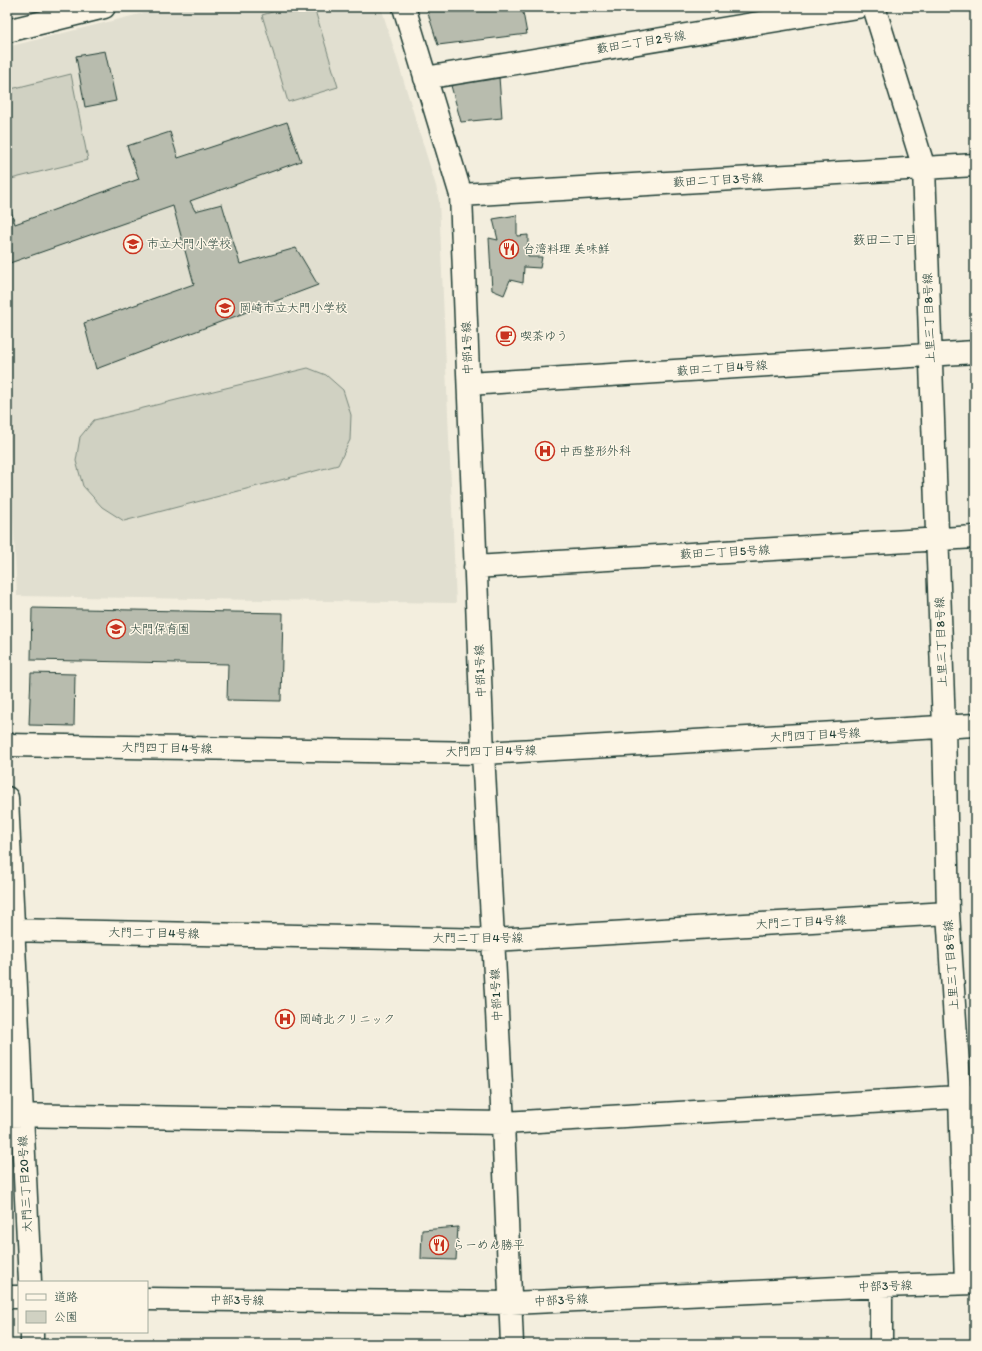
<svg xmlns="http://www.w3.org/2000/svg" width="982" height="1351" font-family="Itim,'Klee One',sans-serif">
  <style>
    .built { fill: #e1dfd0 }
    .green { fill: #d0d1c2; stroke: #78877b }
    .building { fill: #b8bcae; stroke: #1f3d34 }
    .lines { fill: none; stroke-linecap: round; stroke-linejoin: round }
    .minor-casing { stroke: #1f3d34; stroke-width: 25 }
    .minor { stroke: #fcf5e5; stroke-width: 22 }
    .labels { text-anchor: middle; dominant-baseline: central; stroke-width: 3; stroke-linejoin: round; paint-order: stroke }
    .street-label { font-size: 12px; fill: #1f3d34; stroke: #fcf5e5 }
    .poi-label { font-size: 12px; fill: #1f3d34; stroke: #fcf5e5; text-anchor: start }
    .neighbourhood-label { font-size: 13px; fill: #1f3d34; stroke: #fcf5e5 }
  </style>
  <rect width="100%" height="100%" fill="#f3eede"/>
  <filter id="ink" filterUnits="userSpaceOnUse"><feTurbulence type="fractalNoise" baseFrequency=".025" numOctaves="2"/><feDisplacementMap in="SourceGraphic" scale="8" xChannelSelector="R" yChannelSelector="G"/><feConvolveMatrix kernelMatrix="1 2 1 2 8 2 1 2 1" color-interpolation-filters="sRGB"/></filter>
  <g filter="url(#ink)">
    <path class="built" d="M 168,7 L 381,7 L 436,186 L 439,201 L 456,603 L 17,596 L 9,432 L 7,415 L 7,47 Z"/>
    <path class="green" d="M 289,7 L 314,7 L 338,87 L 288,102 L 262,15 Z
      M 71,74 L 88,160 L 7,180 L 7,90 Z
      M 308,368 L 326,375 L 343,390 L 351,415 L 350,440 L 338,465 L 124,521 L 102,507 L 83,486 L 76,461 L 80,437 L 94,420 Z"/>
    <path class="building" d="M 426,7 L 522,7 L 527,34 L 438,45 Z
      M 105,51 L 116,101 L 85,107 L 76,56 Z
      M 499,77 L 502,118 L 461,122 L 450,82 Z
      M 287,122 L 301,161 L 190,201 L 195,211 L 222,204 L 240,264 L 296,248 L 318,285 L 96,369 L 84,323 L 194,284 L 173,206 L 7,264 L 7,204 L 9,203 L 15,224 L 139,179 L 127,146 L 170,132 L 178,158 Z
      M 517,215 L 517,236 L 528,235 L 528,257 L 542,257 L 540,268 L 524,267 L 523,283 L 510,280 L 504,295 L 492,290 L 489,238 L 498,240 L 493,219 Z
      M 32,608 L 283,613 L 281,701 L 227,700 L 228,664 L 31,660 Z
      M 31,673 L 75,674 L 74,726 L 29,725 Z
      M 458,1227 L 456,1260 L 421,1259 L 422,1230 Z"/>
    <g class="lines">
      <g class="minor-casing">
        <path id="minor" d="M 404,7 L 461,195 L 483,753 L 503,1123 L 512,1344
          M 874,7 L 924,168 L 944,727 L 948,913 L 960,1097 L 966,1283
          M 7,31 L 104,7
          M 425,78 L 857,7
          M 461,195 L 975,165
          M 469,384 L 975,352
          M 475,567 L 975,537
          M 7,745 L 483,753 L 975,725
          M 7,798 L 30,1282
          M 7,930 L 493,940 L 948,913
          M 7,1115 L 503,1123 L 975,1096
          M 7,1297 L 19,1297
          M 147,1299 L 511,1303 L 881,1286 L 975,1283
          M 32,1332 L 32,1344
          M 881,1344 L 881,1286"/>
      </g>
      <use href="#minor" class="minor"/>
    </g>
  </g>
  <defs>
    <g id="school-ring" transform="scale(1)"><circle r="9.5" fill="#fcf5e5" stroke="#c8321e" stroke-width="1.5"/><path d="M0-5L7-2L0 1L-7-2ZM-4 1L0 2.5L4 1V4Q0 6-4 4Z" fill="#c8321e"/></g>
    <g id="restaurant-ring" transform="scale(1)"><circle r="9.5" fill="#fcf5e5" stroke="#c8321e" stroke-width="1.5"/><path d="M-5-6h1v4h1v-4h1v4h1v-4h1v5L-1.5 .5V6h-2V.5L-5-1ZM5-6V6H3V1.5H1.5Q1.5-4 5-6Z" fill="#c8321e"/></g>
    <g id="cafe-ring" transform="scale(1)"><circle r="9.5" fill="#fcf5e5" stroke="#c8321e" stroke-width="1.5"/><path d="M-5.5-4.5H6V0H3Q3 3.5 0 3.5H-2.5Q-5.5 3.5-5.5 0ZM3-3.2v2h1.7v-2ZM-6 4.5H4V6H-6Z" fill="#c8321e"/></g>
    <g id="hospital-ring" transform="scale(1)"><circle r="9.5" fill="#fcf5e5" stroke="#c8321e" stroke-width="1.5"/><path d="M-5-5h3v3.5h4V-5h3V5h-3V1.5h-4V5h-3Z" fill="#c8321e"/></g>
  </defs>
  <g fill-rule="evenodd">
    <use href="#school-ring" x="133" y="244"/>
    <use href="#restaurant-ring" x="509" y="249"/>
    <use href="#school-ring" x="225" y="308"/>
    <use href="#cafe-ring" x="506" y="336"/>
    <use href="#hospital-ring" x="545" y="451"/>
    <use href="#school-ring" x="116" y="629"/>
    <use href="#hospital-ring" x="285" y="1019"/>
    <use href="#restaurant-ring" x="439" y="1245"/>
  </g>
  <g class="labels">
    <g class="street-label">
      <text transform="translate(641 42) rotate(-9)">藪田二丁目2号線</text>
      <text transform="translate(718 180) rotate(-3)">藪田二丁目3号線</text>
      <text transform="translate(929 318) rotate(-92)">上里三丁目8号線</text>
      <text transform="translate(467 348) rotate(-92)">中部1号線</text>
      <text transform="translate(722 368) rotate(-4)">藪田二丁目4号線</text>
      <text transform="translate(725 552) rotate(-3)">藪田二丁目5号線</text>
      <text transform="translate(941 642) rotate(-92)">上里三丁目8号線</text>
      <text transform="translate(480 671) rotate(-92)">中部1号線</text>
      <text transform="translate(815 735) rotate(-3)">大門四丁目4号線</text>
      <text transform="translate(167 748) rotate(1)">大門四丁目4号線</text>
      <text transform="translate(491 751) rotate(-1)">大門四丁目4号線</text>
      <text transform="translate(801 922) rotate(-3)">大門二丁目4号線</text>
      <text transform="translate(154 933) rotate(1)">大門二丁目4号線</text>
      <text x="478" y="938">大門二丁目4号線</text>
      <text transform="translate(951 965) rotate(-94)">上里三丁目8号線</text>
      <text transform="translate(496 995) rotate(-93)">中部1号線</text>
      <text transform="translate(25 1184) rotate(-93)">大門三丁目20号線</text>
      <text transform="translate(885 1286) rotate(-2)">中部3号線</text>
      <text transform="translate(237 1300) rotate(1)">中部3号線</text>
      <text transform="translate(561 1300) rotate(-3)">中部3号線</text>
    </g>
    <g class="poi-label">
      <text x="147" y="244">市立大門小学校</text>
      <text x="523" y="249">台湾料理 美味鮮</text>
      <text x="239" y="308">岡崎市立大門小学校</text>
      <text x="520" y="336">喫茶ゆう</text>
      <text x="559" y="451">中西整形外科</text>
      <text x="130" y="629">大門保育園</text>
      <text x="299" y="1019">岡崎北クリニック</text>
      <text x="453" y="1245">らーめん勝平</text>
    </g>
    <g class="neighbourhood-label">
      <text x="885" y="239">薮田二丁目</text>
    </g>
  </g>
  <rect width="982" height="1351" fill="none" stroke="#fcf5e5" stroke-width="24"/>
  <rect x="12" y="12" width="958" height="1327" fill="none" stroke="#1f3d34" stroke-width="1.5" filter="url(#ink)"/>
  <rect x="18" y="1281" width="130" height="52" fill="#fcf5e5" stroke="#a4ab9e"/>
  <rect x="26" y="1294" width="20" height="6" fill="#fcf5e5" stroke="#a4ab9e"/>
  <text x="54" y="1301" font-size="12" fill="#1f3d34">道路</text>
  <rect x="26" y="1311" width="20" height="12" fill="#d0d1c2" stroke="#a4ab9e"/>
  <text x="54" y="1321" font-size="12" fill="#1f3d34">公園</text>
</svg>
